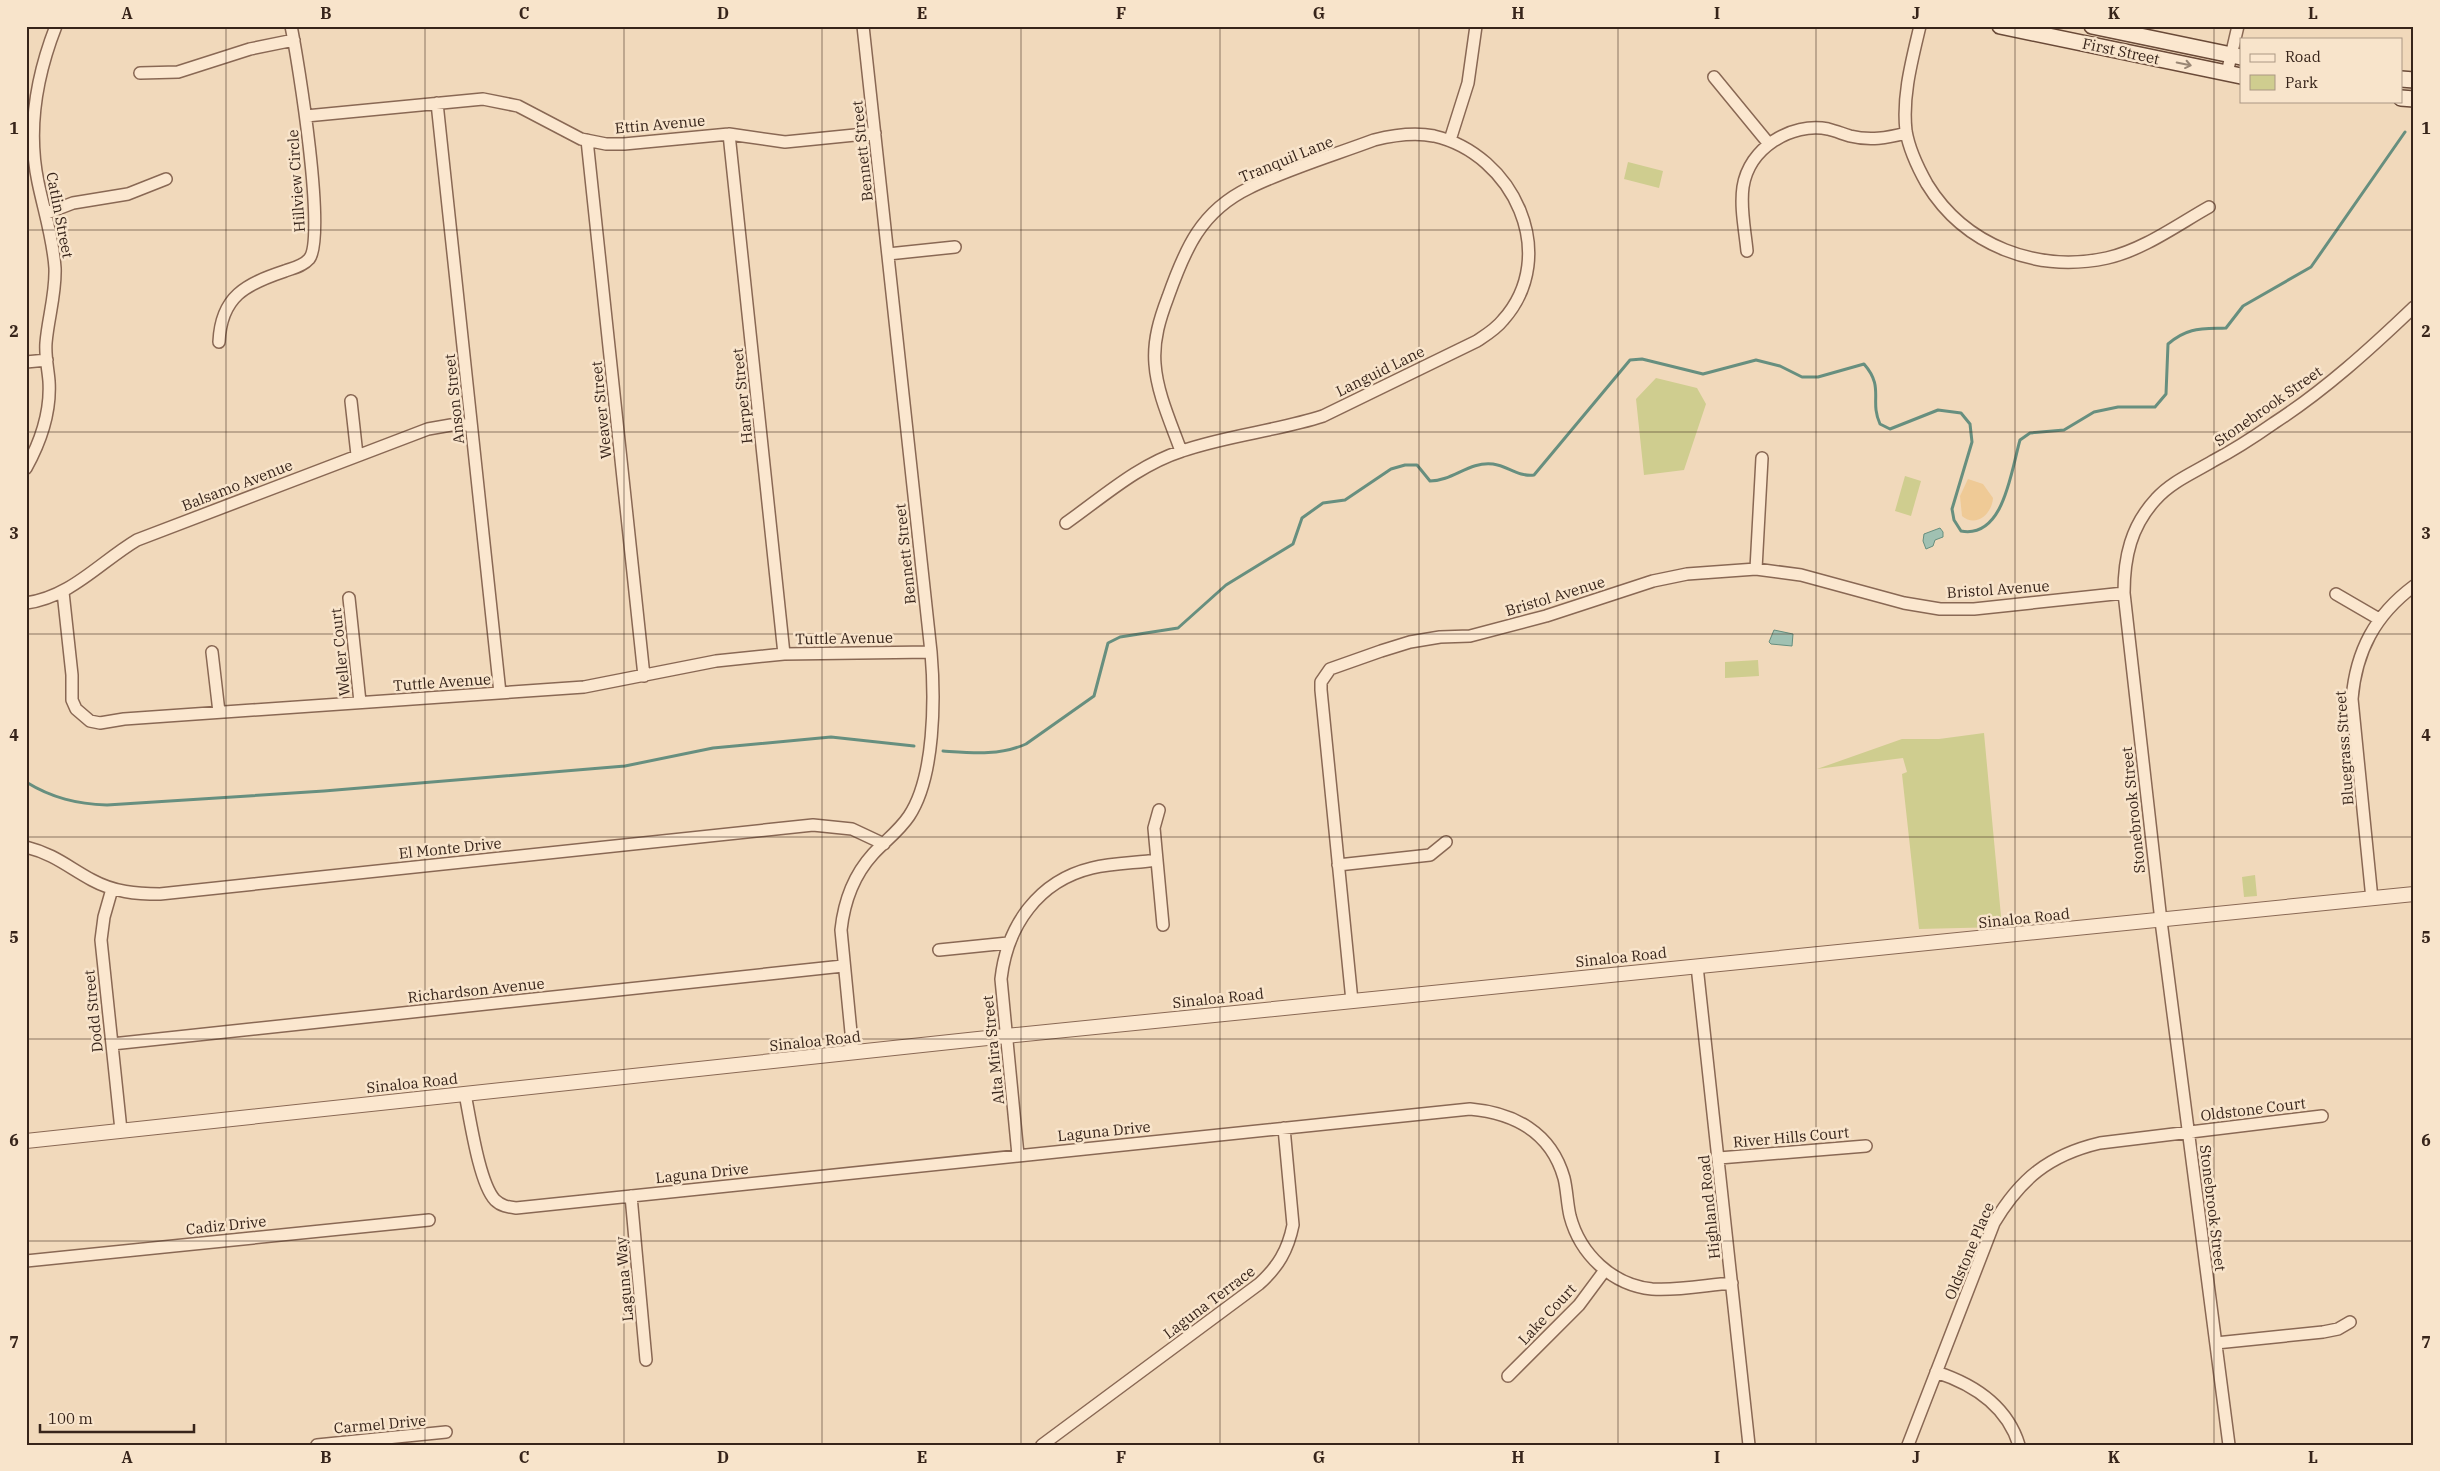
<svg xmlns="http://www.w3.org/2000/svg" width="2440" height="1471" font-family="'IBM Plex Serif',serif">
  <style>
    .green { fill: #cfcd8f }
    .sand { fill: #efca96 }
    .water { fill: #a0c1b2; stroke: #678f7f }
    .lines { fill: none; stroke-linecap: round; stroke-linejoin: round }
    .stream { stroke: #678f7f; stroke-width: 3 }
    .minor-casing { stroke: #896854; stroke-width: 14 }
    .tertiary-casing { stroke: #896854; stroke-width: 16 }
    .secondary-casing { stroke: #6a4a38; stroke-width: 18 }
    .minor { stroke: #fbe7cf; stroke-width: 11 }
    .tertiary { stroke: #fbe7cf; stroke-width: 14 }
    .secondary { stroke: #fbe7cf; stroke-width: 15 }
    .oneway { stroke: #998674 }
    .grid { fill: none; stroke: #37241a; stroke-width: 1; stroke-opacity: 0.55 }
    .labels { text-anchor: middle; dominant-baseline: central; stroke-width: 5; stroke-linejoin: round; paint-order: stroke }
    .street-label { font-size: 15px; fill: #37241a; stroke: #f8e4cb }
    .neatline { fill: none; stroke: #37241a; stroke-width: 2 }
    .grid-label { font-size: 16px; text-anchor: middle; font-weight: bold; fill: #37241a }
  </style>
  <rect width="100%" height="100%" fill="#f1d9bb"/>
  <path class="green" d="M 1628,162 L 1663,171 L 1659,188 L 1624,179 Z
    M 1656,378 L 1697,388 L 1706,404 L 1684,470 L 1644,475 L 1636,399 Z
    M 1905,476 L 1921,481 L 1911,516 L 1895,511 Z
    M 1758,660 L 1759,676 L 1725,678 L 1725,662 Z
    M 1984,733 L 2002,927 L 1919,929 L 1902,774 L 1907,772 L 1903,758 L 1817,769 L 1902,739 L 1939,739 Z
    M 2255,875 L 2257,896 L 2244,897 L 2242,877 Z"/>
  <path class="sand" d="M 1968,479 L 1983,484 L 1993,498 C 1992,514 1976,528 1962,516 L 1960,496 Z"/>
  <path class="water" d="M 1940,528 L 1943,532 L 1943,537 L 1935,540 L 1933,546 L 1926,549 L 1923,541 L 1924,534 Z
    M 1774,630 L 1793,634 L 1792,646 L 1771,644 L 1769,642 Z"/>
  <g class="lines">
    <path class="stream" d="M 943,751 C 972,753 999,756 1026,744 L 1094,696 L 1108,643 L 1120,637 L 1178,628 L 1226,585 L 1293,544 L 1302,518 L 1323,503 L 1345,500 L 1391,469 L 1405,465 L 1417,465 L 1430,481 C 1453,481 1469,461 1493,464 C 1508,466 1518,477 1534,475 L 1630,360 L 1642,359 L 1703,374 L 1756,360 L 1780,366 L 1802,377 L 1818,377 L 1864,364 C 1885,388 1869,400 1880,424 L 1890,429 L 1938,410 L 1961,413 L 1970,424 L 1972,442 L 1952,509 L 1954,520 L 1961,531 C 2004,539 2011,471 2020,440 L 2030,433 L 2064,430 L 2094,412 L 2118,407 L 2155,407 L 2166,394 L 2168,344 C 2188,327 2201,329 2226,328 L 2243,306 L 2311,267 L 2405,132
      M 26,782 C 52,798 77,804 107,805 L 324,791 L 625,766 L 713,748 L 831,737 L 914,746"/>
    <g class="minor-casing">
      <path id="minor" d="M 1920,26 C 1912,60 1902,96 1906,131 C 1909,149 1918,168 1927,184 C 1965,246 2037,273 2107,258 C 2143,250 2177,225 2209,207
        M 140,73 L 178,72 L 250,49 L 294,40
        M 2227,73 L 2238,26
        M 1714,77 L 1769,144
        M 437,103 L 500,693
        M 306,116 L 483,99 L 518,106 L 581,139 L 606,144 L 624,144 L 729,134 L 785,142 L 875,133
        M 729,134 L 784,654
        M 587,140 L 644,676
        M 1450,140 L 1468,83 L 1476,26
        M 47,213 L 73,203 L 128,194 L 166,179
        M 1747,251 C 1745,230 1740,208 1743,187 C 1749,148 1791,122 1828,129 C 1836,131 1843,134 1850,136 C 1870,141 1887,138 1906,133
        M 888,254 L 955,247
        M 219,342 C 221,296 246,284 285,271 C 293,268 303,266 309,259 C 327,239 298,60 291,26
        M 26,362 L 47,360
        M 351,401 L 357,455
        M 26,468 C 41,441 51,412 49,381 C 48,369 45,356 46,343 C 48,318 56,294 55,268 C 53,238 44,211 38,182 C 27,129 36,77 56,26
        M 1066,523 C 1103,497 1138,465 1182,451 C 1228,435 1277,431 1323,416 L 1477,341 C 1486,335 1496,329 1503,320 C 1561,255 1513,154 1434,136 C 1413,132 1394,135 1374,140 C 1334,155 1287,169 1249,188 C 1201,211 1185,249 1168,297 C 1160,318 1153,340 1155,364 C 1157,393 1171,423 1181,451
        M 1756,569 L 1762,458
        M 63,592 L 72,675 L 72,700 L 76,709 L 90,721 L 100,723 L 124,719 L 584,687 L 716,661 L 784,654 L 931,652
        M 2336,594 L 2379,619
        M 349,598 L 360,702
        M 26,603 C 71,597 100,562 137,540 L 428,429 L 451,425 L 471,425
        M 212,652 L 219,712
        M 1159,810 L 1154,828 L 1163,925
        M 26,847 C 54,854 68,867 92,880 C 114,892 136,894 160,894 L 813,825 L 852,829 L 884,844
        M 1338,865 L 1430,855 L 1446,842
        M 112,889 L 104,917 L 101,940 L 121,1130
        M 2372,899 L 2352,699 C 2356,651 2375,615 2414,586
        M 939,950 L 1008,943
        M 1697,966 L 1749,1445
        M 1352,1001 L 1321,690 L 1321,682 L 1330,669 L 1381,651 L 1410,642 L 1440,637 L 1470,636 L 1546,616 L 1653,581 L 1687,574 L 1756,569 L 1801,575 L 1904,603 L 1940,609 L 1974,609 L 2124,593
        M 112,1044 L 843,966
        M 853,1053 L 841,930 C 844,902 853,876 873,854 C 885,841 899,831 909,816 C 935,777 935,698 931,652 L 863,26
        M 465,1094 C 470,1118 479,1183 495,1200 C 501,1206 508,1207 516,1208 L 1470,1109 C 1514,1113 1551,1132 1564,1178 C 1567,1190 1567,1203 1570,1216 C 1580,1254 1612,1285 1652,1289 C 1678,1291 1706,1285 1732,1283
        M 1018,1155 L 1001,979 C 1007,926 1038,881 1092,868 C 1113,863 1136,863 1157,860
        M 1719,1158 L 1866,1146
        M 631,1196 L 646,1360
        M 26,1261 L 429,1220
        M 2216,1343 L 2323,1332 L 2338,1329 L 2350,1322
        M 1936,1372 C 1973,1384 2007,1406 2019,1445
        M 1508,1376 L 1579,1305 L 1605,1270
        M 317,1445 L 446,1432
        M 1042,1445 L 1259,1284 C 1278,1267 1288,1250 1293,1225 L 1284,1128
        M 1908,1445 L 1994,1223 C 2020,1179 2049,1155 2100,1143 L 2322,1116
        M 2229,1445 L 2161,921 L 2124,593 C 2124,557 2131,526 2156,499 C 2171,482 2193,473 2213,461 C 2234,450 2254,437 2274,423 C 2325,390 2370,349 2414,307"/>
    </g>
    <g class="tertiary-casing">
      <path id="tertiary" d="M 26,1141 L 1006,1036 L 2414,894"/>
    </g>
    <g class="secondary-casing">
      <path id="secondary" d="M 2000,26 L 2241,76
        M 2092,26 L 2241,57
        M 2401,79 L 2414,80
        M 2401,98 L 2414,99"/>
    </g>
    <use href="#minor" class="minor"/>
    <use href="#tertiary" class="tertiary"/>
    <use href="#secondary" class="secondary"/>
  </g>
  <defs><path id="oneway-shaft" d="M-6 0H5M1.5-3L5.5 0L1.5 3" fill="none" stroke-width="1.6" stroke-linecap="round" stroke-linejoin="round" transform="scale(1.25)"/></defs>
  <use class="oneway" href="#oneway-shaft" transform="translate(2184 64) rotate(12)"/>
  <path class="grid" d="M 226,26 L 226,1445M 425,26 L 425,1445M 624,26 L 624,1445M 822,26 L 822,1445M 1021,26 L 1021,1445M 1220,26 L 1220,1445M 1419,26 L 1419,1445M 1618,26 L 1618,1445M 1816,26 L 1816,1445M 2015,26 L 2015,1445M 2214,26 L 2214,1445M 26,230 L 2414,230M 26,432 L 2414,432M 26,634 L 2414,634M 26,837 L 2414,837M 26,1039 L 2414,1039M 26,1241 L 2414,1241"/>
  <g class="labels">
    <g class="street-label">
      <text transform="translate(2121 51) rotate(12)">First Street</text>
      <text transform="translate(660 124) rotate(-5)">Ettin Avenue</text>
      <text transform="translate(862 151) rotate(-96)">Bennett Street</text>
      <text transform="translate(1286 159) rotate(-22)">Tranquil Lane</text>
      <text transform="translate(296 181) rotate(-94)">Hillview Circle</text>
      <text transform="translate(60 215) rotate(79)">Catlin Street</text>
      <text transform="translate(1380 371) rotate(-26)">Languid Lane</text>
      <text transform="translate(742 396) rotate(-96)">Harper Street</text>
      <text transform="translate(454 399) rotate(-96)">Anson Street</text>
      <text transform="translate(2268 406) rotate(-35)">Stonebrook Street</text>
      <text transform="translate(601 410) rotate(-96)">Weaver Street</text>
      <text transform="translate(237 485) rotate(-21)">Balsamo Avenue</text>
      <text transform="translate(905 554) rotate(-96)">Bennett Street</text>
      <text transform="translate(1998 589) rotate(-4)">Bristol Avenue</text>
      <text transform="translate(1555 596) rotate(-17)">Bristol Avenue</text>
      <text transform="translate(844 638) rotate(-1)">Tuttle Avenue</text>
      <text transform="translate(340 652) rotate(-96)">Weller Court</text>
      <text transform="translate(442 682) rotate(-4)">Tuttle Avenue</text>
      <text transform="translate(2344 748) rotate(-94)">Bluegrass Street</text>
      <text transform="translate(2133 810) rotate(-96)">Stonebrook Street</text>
      <text transform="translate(450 848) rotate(-6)">El Monte Drive</text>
      <text transform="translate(2024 918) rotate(-6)">Sinaloa Road</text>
      <text transform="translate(1621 957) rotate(-6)">Sinaloa Road</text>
      <text transform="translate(476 990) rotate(-6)">Richardson Avenue</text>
      <text transform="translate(1218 998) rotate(-6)">Sinaloa Road</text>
      <text transform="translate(93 1011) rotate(-96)">Dodd Street</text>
      <text transform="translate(815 1041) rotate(-6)">Sinaloa Road</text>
      <text transform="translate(993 1050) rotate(-96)">Alta Mira Street</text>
      <text transform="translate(412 1083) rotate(-6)">Sinaloa Road</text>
      <text transform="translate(2253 1109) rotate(-7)">Oldstone Court</text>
      <text transform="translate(1104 1131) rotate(-6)">Laguna Drive</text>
      <text transform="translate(1791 1137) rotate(-5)">River Hills Court</text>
      <text transform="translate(702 1173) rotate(-6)">Laguna Drive</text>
      <text transform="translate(1709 1207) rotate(-96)">Highland Road</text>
      <text transform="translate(2213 1208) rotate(83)">Stonebrook Street</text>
      <text transform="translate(226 1225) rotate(-6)">Cadiz Drive</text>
      <text transform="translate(1969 1251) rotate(-67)">Oldstone Place</text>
      <text transform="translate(624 1279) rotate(-95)">Laguna Way</text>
      <text transform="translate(1209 1302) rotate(-37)">Laguna Terrace</text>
      <text transform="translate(1547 1314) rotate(-47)">Lake Court</text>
      <text transform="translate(380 1424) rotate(-5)">Carmel Drive</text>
    </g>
  </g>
  <rect width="2440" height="1471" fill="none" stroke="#f8e4cb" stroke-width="55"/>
  <rect x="2240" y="38" width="162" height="65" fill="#f8e4cb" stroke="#ab9784"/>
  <rect x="2250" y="54" width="25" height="8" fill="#fbe7cf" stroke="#ab9784"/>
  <text x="2285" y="62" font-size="15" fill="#37241a">Road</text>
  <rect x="2250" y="75" width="25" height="15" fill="#cfcd8f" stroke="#ab9784"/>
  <text x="2285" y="88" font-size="15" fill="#37241a">Park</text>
  <path d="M40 1424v8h154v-8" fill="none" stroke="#37241a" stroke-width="2.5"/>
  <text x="48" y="1424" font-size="15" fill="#37241a" stroke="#f8e4cb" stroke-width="4" paint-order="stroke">100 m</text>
  <rect x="28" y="28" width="2384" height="1416" class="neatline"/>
  <g class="grid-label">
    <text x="127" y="19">A</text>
    <text x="326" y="19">B</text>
    <text x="524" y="19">C</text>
    <text x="723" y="19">D</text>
    <text x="922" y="19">E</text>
    <text x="1121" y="19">F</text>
    <text x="1319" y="19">G</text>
    <text x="1518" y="19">H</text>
    <text x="1717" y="19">I</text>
    <text x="1916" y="19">J</text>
    <text x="2114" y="19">K</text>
    <text x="2313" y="19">L</text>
    <text x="14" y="134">1</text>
    <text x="2426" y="134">1</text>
    <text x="14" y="337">2</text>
    <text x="2426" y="337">2</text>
    <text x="14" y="539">3</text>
    <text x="2426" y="539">3</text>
    <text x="14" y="741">4</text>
    <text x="2426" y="741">4</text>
    <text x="14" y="943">5</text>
    <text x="2426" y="943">5</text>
    <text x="14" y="1146">6</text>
    <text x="2426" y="1146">6</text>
    <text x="14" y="1348">7</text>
    <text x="2426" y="1348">7</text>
    <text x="127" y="1463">A</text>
    <text x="326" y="1463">B</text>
    <text x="524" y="1463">C</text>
    <text x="723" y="1463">D</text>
    <text x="922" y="1463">E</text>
    <text x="1121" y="1463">F</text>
    <text x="1319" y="1463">G</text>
    <text x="1518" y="1463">H</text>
    <text x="1717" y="1463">I</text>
    <text x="1916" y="1463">J</text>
    <text x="2114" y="1463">K</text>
    <text x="2313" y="1463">L</text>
  </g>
</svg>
